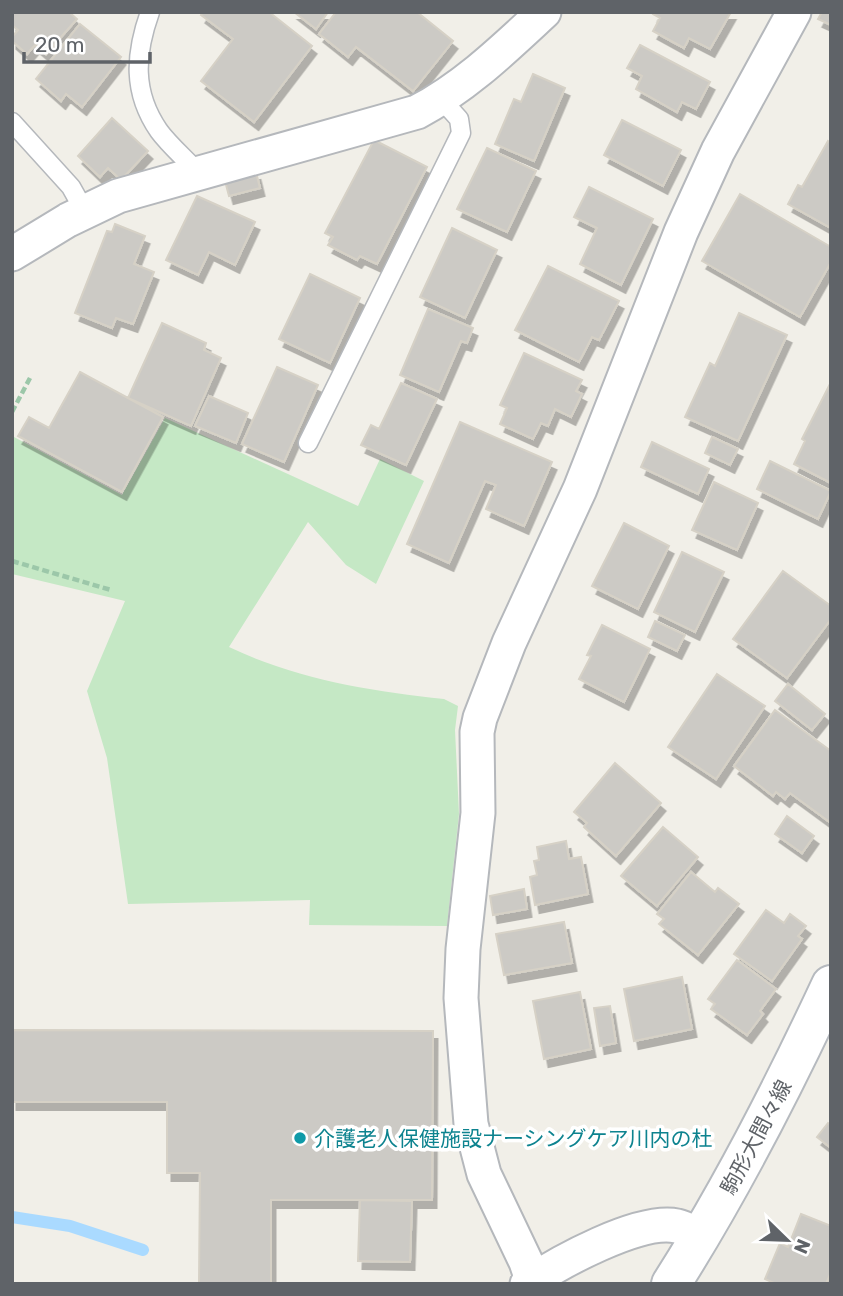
<svg xmlns="http://www.w3.org/2000/svg" width="843" height="1296" font-family="Rubik,'Noto Sans JP',sans-serif">
  <style>
    .green { fill: #c5e8c5 }
    .lines { fill: none; stroke-linecap: round; stroke-linejoin: round }
    .stream { stroke: #aadaff; stroke-width: 12 }
    .building { fill: #cccac5; stroke: #d6d1c6; stroke-width: 2; filter: url(#shadow) }
    .lane-casing { stroke: #b5b8bc; stroke-width: 21 }
    .street-casing { stroke: #b5b8bc; stroke-width: 37 }
    .secondary-casing { stroke: #b6babf; stroke-width: 42 }
    .path { stroke: #9cc7a9; stroke-width: 4.5; stroke-dasharray: 7 3.5; stroke-linecap: butt }
    .lane { stroke: #fff; stroke-width: 18 }
    .street { stroke: #fff; stroke-width: 33 }
    .secondary { stroke: #fff; stroke-width: 38 }
    .culture-dot { fill: #0f9aa8; stroke: #fff; stroke-width: 2.5 }
    .labels { text-anchor: middle; dominant-baseline: central; stroke-width: 7; stroke-linejoin: round; paint-order: stroke }
    .street-label { font-size: 21px; fill: #5f6368; stroke: #fff }
    .culture-label { font-size: 21px; fill: #0d838f; stroke: #fff; text-anchor: start }
  </style>
  <defs>
    <filter id="shadow"><feDropShadow dx="4.5" dy="8" stdDeviation="0" flood-color="#0004"/></filter>
  </defs>
  <rect width="100%" height="100%" fill="#f1efe8"/>
  <path class="green" d="M 165,418 L 358,506 L 380,459 L 424,481 L 376,584 L 346,565 L 308,522 L 229,647 C 296,679 370,691 444,699 L 458,706 L 455,730 L 459,814 L 447,926 L 309,925 L 310,900 L 128,904 L 107,758 L 87,691 L 125,601 L 12,574 L 12,440 L 14,437 L 122,495 Z"/>
  <g class="lines">
    <path class="stream" d="M 12,1217 L 70,1226 L 143,1250"/>
  </g>
  <path class="building" d="M 12,12 L 69,12 L 77,19 L 46,54 L 35,45 L 27,54 L 12,41 L 12,37 L 18,30 L 12,25 Z
    M 203,12 L 269,12 L 312,46 L 254,122 L 201,81 L 233,39 L 201,15 Z
    M 294,12 L 328,12 L 316,29 Z
    M 336,12 L 417,12 L 453,41 L 413,91 L 356,47 L 348,57 L 319,34 Z
    M 654,12 L 731,12 L 710,49 L 689,38 L 684,48 L 653,31 L 660,18 L 653,14 Z
    M 822,12 L 831,12 L 831,25 L 818,19 Z
    M 80,24 L 121,57 L 82,107 L 66,94 L 61,101 L 36,79 Z
    M 640,45 L 710,82 L 696,109 L 682,102 L 677,112 L 636,89 L 642,76 L 627,68 Z
    M 533,74 L 565,88 L 534,161 L 495,144 L 514,99 L 521,102 Z
    M 112,118 L 148,151 L 121,180 L 108,168 L 100,177 L 78,156 Z
    M 622,120 L 681,150 L 663,186 L 604,155 Z
    M 374,140 L 427,167 L 377,264 L 360,256 L 357,260 L 328,245 L 333,237 L 325,233 Z
    M 828,141 L 831,143 L 831,228 L 788,204 L 798,185 L 802,187 Z
    M 487,148 L 536,171 L 507,232 L 457,209 Z
    M 256,172 L 260,188 L 229,196 L 225,181 Z
    M 589,187 L 653,219 L 621,285 L 580,264 L 597,228 L 574,217 Z
    M 740,194 L 831,247 L 831,262 L 800,317 L 702,261 Z
    M 197,196 L 255,222 L 235,265 L 209,252 L 198,275 L 166,260 Z
    M 115,224 L 145,236 L 134,264 L 154,272 L 133,324 L 116,318 L 112,328 L 75,313 L 107,231 L 112,232 Z
    M 452,228 L 497,250 L 465,318 L 420,297 Z
    M 548,266 L 619,301 L 599,340 L 592,337 L 579,362 L 515,330 Z
    M 310,274 L 360,298 L 330,363 L 279,339 Z
    M 428,309 L 473,328 L 467,343 L 461,341 L 439,392 L 400,375 Z
    M 739,313 L 787,335 L 738,441 L 685,417 L 710,363 L 715,366 Z
    M 162,323 L 206,343 L 204,350 L 221,358 L 191,426 L 128,398 Z
    M 524,353 L 582,380 L 576,391 L 582,394 L 571,417 L 555,409 L 548,426 L 541,423 L 533,439 L 500,424 L 507,408 L 500,405 Z
    M 277,367 L 318,385 L 284,462 L 242,444 Z
    M 80,372 L 163,417 L 122,492 L 18,436 L 29,417 L 49,428 Z
    M 831,382 L 831,483 L 794,464 L 805,441 L 802,439 Z
    M 401,383 L 437,399 L 406,465 L 361,445 L 371,425 L 379,429 Z
    M 209,396 L 248,413 L 236,443 L 195,426 Z
    M 460,422 L 552,462 L 524,526 L 486,509 L 496,485 L 485,481 L 449,563 L 407,544 Z
    M 712,437 L 738,449 L 730,465 L 705,453 Z
    M 652,442 L 709,469 L 698,494 L 641,467 Z
    M 770,461 L 831,491 L 818,519 L 757,489 Z
    M 714,482 L 758,503 L 737,550 L 692,530 Z
    M 624,523 L 669,546 L 638,609 L 592,586 Z
    M 682,552 L 724,572 L 695,632 L 654,612 Z
    M 783,571 L 831,606 L 831,619 L 787,678 L 733,639 Z
    M 655,621 L 685,635 L 677,651 L 648,637 Z
    M 602,625 L 650,649 L 624,702 L 579,679 L 591,656 L 587,655 Z
    M 717,674 L 765,706 L 716,779 L 668,747 Z
    M 788,684 L 825,714 L 812,730 L 775,701 Z
    M 775,710 L 831,751 L 831,823 L 790,793 L 785,799 L 776,792 L 773,796 L 734,766 Z
    M 615,763 L 661,803 L 616,856 L 584,827 L 587,823 L 574,812 Z
    M 787,816 L 814,836 L 802,853 L 775,834 Z
    M 663,827 L 698,857 L 657,906 L 621,876 Z
    M 566,841 L 569,859 L 581,857 L 588,894 L 535,905 L 530,877 L 537,875 L 534,861 L 539,860 L 537,847 Z
    M 691,872 L 715,892 L 718,888 L 739,904 L 698,955 L 659,924 L 664,919 L 657,914 Z
    M 524,889 L 527,909 L 493,915 L 490,896 Z
    M 766,910 L 784,923 L 790,914 L 806,926 L 798,936 L 802,939 L 772,981 L 734,954 Z
    M 564,922 L 572,963 L 504,975 L 496,934 Z
    M 737,960 L 776,989 L 760,1011 L 763,1014 L 747,1035 L 711,1009 L 715,1004 L 708,999 Z
    M 682,977 L 692,1029 L 634,1041 L 624,989 Z
    M 580,992 L 591,1049 L 544,1059 L 533,1001 Z
    M 610,1006 L 616,1043 L 600,1046 L 594,1008 Z
    M 12,1030 L 433,1031 L 432,1200 L 271,1200 L 271,1284 L 199,1284 L 200,1173 L 167,1173 L 167,1102 L 12,1102 Z
    M 828,1123 L 831,1125 L 831,1148 L 817,1137 Z
    M 360,1200 L 412,1201 L 410,1262 L 358,1261 Z
    M 801,1214 L 831,1226 L 831,1272 L 826,1284 L 776,1284 L 765,1279 L 780,1243 L 788,1247 Z"/>
  <g class="lines">
    <g class="lane-casing">
      <path id="lane" d="M 150,12 C 135,54 132,92 159,131 C 170,146 187,160 199,174
        M 12,122 L 71,187 L 85,212
        M 308,443 L 461,133 L 459,119 L 441,99"/>
    </g>
    <g class="street-casing">
      <path id="street" d="M 12,254 L 68,220 L 118,196 L 417,112 C 465,87 504,49 544,12
        M 532,1280 L 526,1262 L 484,1174 L 471,1124 L 461,998 L 463,949 L 478,813 L 477,732 L 480,718 L 509,643 L 580,489 L 681,232 L 718,151 L 794,12
        M 527,1284 C 558,1263 639,1218 677,1226 C 685,1228 694,1233 702,1236"/>
    </g>
    <g class="secondary-casing">
      <path id="secondary" d="M 671,1284 C 732,1188 783,1088 831,985"/>
    </g>
    <path class="path" d="M 12,412 L 30,378
      M 12,561 L 111,590"/>
    <use href="#lane" class="lane"/>
    <use href="#street" class="street"/>
    <use href="#secondary" class="secondary"/>
  </g>
  <circle class="culture-dot" cx="300" cy="1138" r="7"/>
  <g class="labels">
    <g class="street-label">
      <text transform="translate(756 1137) rotate(-62)">駒形大間々線</text>
    </g>
    <g class="culture-label">
      <text x="314" y="1138">介護老人保健施設ナーシングケア川内の杜</text>
    </g>
  </g>
  <rect width="843" height="1296" fill="none" stroke="#5f6368" stroke-width="28"/>
  <g transform="translate(787 1240) rotate(113)" stroke="#ffffff" stroke-width="5" paint-order="stroke">
  <path d="M0-5L12 26L0 18L-12 26Z" fill="#5f6368"/>
  <text y="-10" font-size="19" font-weight="bold" text-anchor="middle" fill="#5f6368">N</text>
  </g>
  <path d="M24 52v10h126v-10" fill="none" stroke="#5f6368" stroke-width="3.5"/>
  <text x="35" y="52" font-size="21" fill="#5f6368" stroke="#ffffff" stroke-width="5" paint-order="stroke">20 m</text>
</svg>
